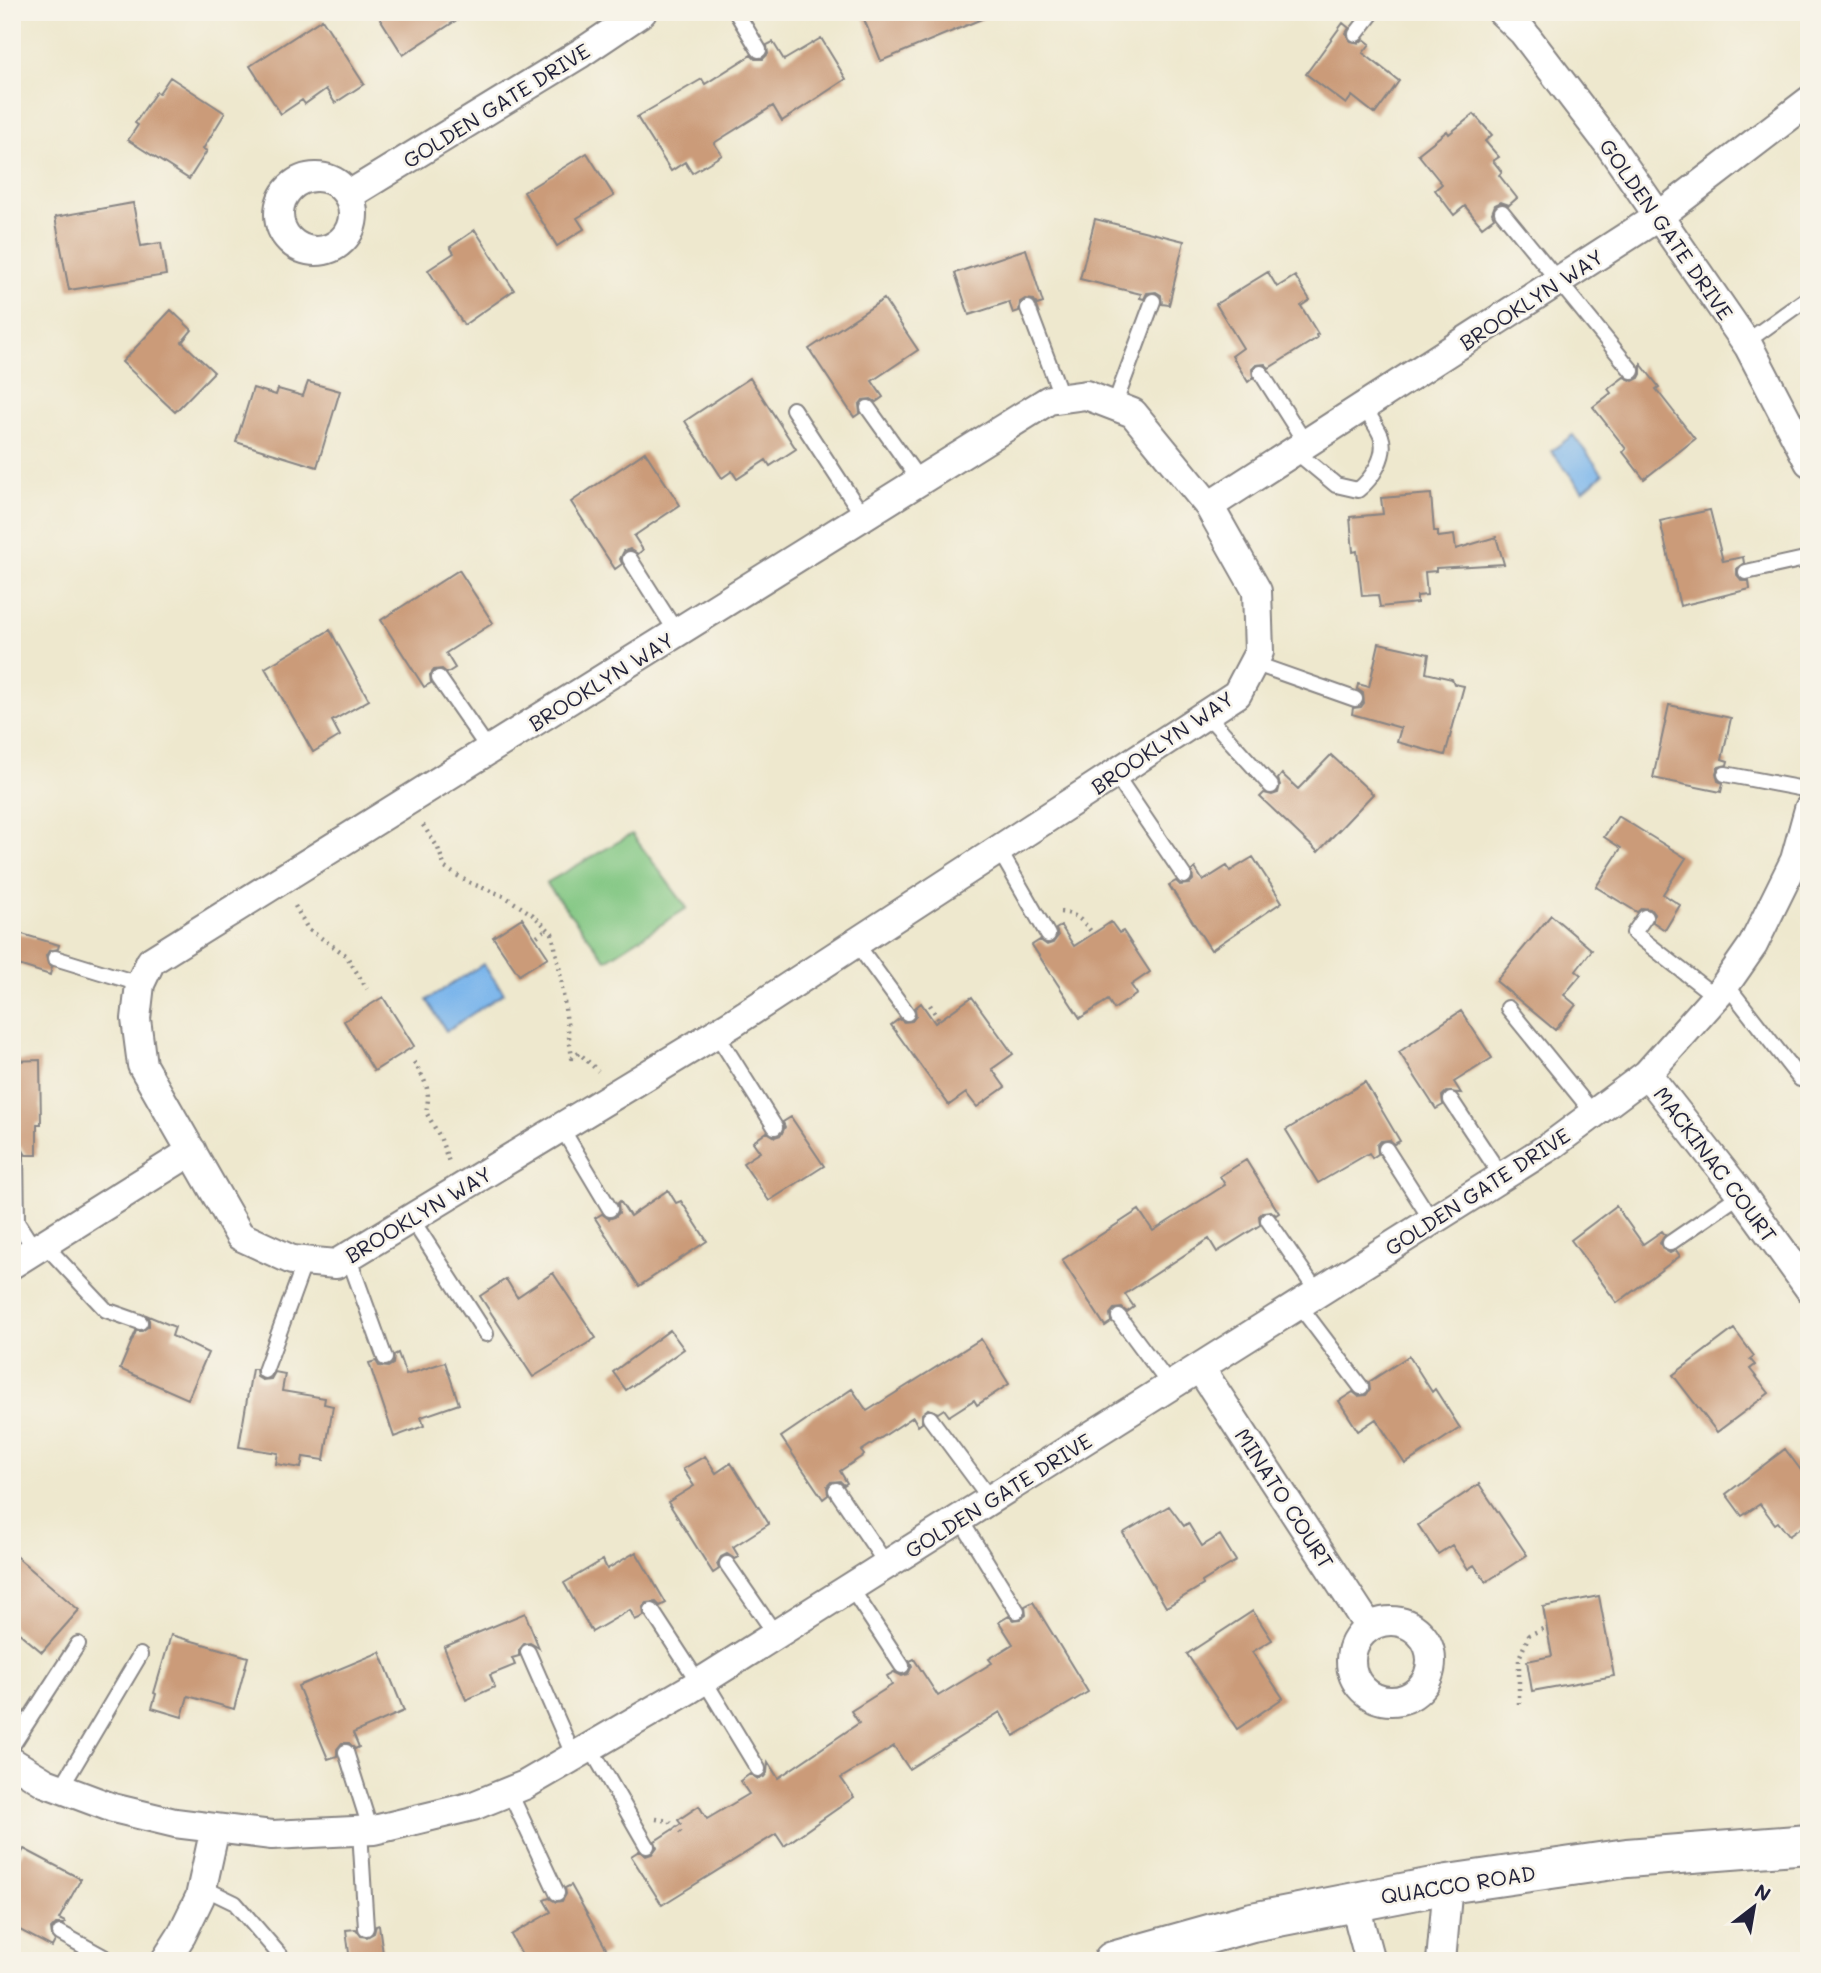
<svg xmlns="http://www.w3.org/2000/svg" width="1821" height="1973" font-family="Mali,sans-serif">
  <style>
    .green { fill: #80c681; stroke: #51745e; stroke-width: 2 }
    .water { fill: #7ab5eb; stroke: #4e6c93; stroke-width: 2 }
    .building { fill: #cb9b79 }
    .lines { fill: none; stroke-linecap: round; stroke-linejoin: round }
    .lane-casing { stroke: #888584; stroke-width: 18 }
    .street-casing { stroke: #888584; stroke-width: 32 }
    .secondary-casing { stroke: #888584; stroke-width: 42 }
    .path { stroke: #888584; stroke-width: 4.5; stroke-dasharray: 2 5; stroke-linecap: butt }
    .lane { stroke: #fff; stroke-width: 14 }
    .street { stroke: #fff; stroke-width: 28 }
    .secondary { stroke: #fff; stroke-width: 38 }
    .labels { text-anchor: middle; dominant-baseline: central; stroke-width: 5; stroke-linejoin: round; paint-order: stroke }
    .street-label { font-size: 21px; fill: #22223b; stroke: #f7f3e8 }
  </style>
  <rect width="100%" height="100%" fill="#f7f3e8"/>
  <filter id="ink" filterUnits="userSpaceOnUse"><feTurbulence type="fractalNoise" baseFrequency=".0143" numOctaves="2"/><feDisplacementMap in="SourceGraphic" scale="14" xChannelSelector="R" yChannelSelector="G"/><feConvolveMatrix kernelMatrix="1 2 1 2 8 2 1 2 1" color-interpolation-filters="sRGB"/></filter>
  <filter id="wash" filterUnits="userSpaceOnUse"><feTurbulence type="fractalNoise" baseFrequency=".00686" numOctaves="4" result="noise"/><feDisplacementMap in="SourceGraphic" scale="28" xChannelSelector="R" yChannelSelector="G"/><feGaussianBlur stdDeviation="1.57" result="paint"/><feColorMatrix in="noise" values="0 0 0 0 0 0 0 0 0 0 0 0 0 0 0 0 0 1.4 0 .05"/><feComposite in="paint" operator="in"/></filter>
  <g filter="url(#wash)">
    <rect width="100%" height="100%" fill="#eee8ce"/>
    <path class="green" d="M 632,834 L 687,908 L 606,960 L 546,883 Z"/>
    <path class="water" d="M 1573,435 L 1603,474 L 1583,491 L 1551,451 Z
      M 483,964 L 504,993 L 446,1031 L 427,1000 Z"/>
    <g id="blocks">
      <path class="building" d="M 376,12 L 469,12 L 403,55 Z
        M 861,12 L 996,12 L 996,13 L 881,61 Z
        M 322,19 L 364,84 L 335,103 L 326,89 L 305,104 L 302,100 L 281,114 L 250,66 Z
        M 1343,23 L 1349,28 L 1346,33 L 1350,41 L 1359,43 L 1364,39 L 1370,44 L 1363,53 L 1399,81 L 1375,114 L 1352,96 L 1346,104 L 1306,74 Z
        M 821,38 L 846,79 L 782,121 L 773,106 L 714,143 L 722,155 L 692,173 L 685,162 L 671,171 L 637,117 L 702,79 L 705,84 L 751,55 L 755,59 L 763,59 L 768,54 L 767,45 L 773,42 L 784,60 Z
        M 170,77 L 225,113 L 203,149 L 207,151 L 189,179 L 128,140 L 138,125 L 135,123 L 156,92 L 159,93 Z
        M 1474,114 L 1492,135 L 1485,141 L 1499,157 L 1493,161 L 1502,172 L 1499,175 L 1517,198 L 1509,205 L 1501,202 L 1495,205 L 1492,213 L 1494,218 L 1482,227 L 1465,206 L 1454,215 L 1435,190 L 1442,184 L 1418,154 L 1447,131 L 1449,134 Z
        M 587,153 L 614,196 L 577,218 L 584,229 L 557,246 L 524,192 Z
        M 133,203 L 141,246 L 161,243 L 166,275 L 69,290 L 55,217 Z
        M 1095,219 L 1184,241 L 1169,305 L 1162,304 L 1161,295 L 1156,292 L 1147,293 L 1144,299 L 1140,298 L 1141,294 L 1080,279 Z
        M 475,230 L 514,290 L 464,325 L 428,270 L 454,253 L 450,247 Z
        M 1026,249 L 1043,303 L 1037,305 L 1034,300 L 1025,299 L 1020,302 L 1019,311 L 1013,313 L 1009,302 L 969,315 L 955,273 Z
        M 1268,272 L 1277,287 L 1295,276 L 1310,300 L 1301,306 L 1318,334 L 1316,335 L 1317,338 L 1269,368 L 1265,364 L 1256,365 L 1252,369 L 1253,378 L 1248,382 L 1232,356 L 1243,348 L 1216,304 Z
        M 884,299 L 918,350 L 872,381 L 883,397 L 876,402 L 871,399 L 863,400 L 859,405 L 860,413 L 854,417 L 809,349 Z
        M 171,310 L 192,330 L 182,342 L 214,372 L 175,412 L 122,362 Z
        M 1641,364 L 1659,387 L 1656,389 L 1695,439 L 1644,479 L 1623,452 L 1626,449 L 1593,407 L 1611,393 L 1608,389 L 1624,377 L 1633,381 L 1639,378 L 1641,374 Z
        M 750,378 L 796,449 L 770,466 L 766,460 L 737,479 L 732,471 L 722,478 L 685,421 Z
        M 308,382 L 340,391 L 317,467 L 236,442 L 253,388 L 276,395 L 278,389 L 303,396 Z
        M 645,452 L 680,505 L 634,536 L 643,550 L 638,554 L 630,549 L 624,551 L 620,559 L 622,564 L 615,569 L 571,502 Z
        M 1431,494 L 1434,531 L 1438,531 L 1438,537 L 1454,535 L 1456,549 L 1496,537 L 1504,564 L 1436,568 L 1436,571 L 1425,572 L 1427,595 L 1417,596 L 1417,603 L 1380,607 L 1378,595 L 1362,596 L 1357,551 L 1353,552 L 1350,517 L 1383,514 L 1381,498 Z
        M 1710,510 L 1723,561 L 1743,557 L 1744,563 L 1737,568 L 1737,575 L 1742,581 L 1749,581 L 1750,589 L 1680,606 L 1660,521 Z
        M 459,570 L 493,623 L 446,653 L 455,668 L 447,673 L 442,669 L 434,670 L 430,675 L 431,683 L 424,687 L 381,620 Z
        M 330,630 L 369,700 L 332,721 L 340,736 L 313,752 L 265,668 Z
        M 1379,643 L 1429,654 L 1426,673 L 1452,679 L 1454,684 L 1464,686 L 1445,755 L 1397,742 L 1401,728 L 1352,714 L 1353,708 L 1361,707 L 1364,703 L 1363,693 L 1357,689 L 1358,684 L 1369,687 Z
        M 1669,705 L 1731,718 L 1722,759 L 1728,761 L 1727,765 L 1718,767 L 1716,773 L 1718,781 L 1723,783 L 1721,792 L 1653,778 Z
        M 1331,755 L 1373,794 L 1318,852 L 1260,797 L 1264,793 L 1272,795 L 1278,793 L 1280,785 L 1278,779 L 1282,774 L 1298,789 Z
        M 1618,816 L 1686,858 L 1663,894 L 1680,905 L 1665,930 L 1653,922 L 1654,914 L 1650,909 L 1642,908 L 1637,912 L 1596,887 L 1621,848 L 1604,837 Z
        M 1253,857 L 1282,902 L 1211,950 L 1169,885 L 1176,881 L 1180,885 L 1189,884 L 1193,880 L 1192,871 L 1195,868 L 1203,881 L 1227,866 L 1230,871 Z
        M 1551,915 L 1592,950 L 1576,971 L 1581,975 L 1564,995 L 1576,1005 L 1555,1030 L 1496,981 Z
        M 522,918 L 548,957 L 519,975 L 493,937 Z
        M 1111,922 L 1119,933 L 1123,931 L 1150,972 L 1131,985 L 1137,994 L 1114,1009 L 1108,1000 L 1080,1018 L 1032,945 L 1040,940 L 1047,945 L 1053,943 L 1058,936 L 1056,929 L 1061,926 L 1074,946 Z
        M 12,931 L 59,945 L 58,949 L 49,951 L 46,956 L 48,964 L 52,967 L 50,975 L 12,963 Z
        M 383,997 L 414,1046 L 374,1071 L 344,1021 Z
        M 972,997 L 1013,1054 L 992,1069 L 1005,1087 L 977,1107 L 966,1093 L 949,1105 L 891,1025 L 899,1019 L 904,1022 L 912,1021 L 916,1016 L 915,1008 L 921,1003 L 935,1023 Z
        M 1461,1011 L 1492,1058 L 1454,1082 L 1461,1093 L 1446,1092 L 1442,1096 L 1443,1105 L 1436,1109 L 1399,1052 Z
        M 40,1060 L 41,1124 L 37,1124 L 37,1155 L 26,1155 L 21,1147 L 12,1146 L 12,1061 Z
        M 1365,1082 L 1400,1141 L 1394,1144 L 1390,1140 L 1381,1141 L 1377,1145 L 1378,1154 L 1372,1158 L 1369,1153 L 1318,1183 L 1286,1130 Z
        M 791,1117 L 824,1166 L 769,1201 L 743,1163 L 760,1152 L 753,1142 L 767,1132 L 775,1137 L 781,1135 L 785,1127 L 783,1122 Z
        M 1246,1160 L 1279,1213 L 1276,1215 L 1271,1211 L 1263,1212 L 1259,1216 L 1260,1225 L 1217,1252 L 1209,1239 L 1125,1294 L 1134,1307 L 1127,1312 L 1122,1308 L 1114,1309 L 1110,1314 L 1111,1322 L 1105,1326 L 1062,1260 L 1139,1210 L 1153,1231 L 1225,1185 L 1220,1176 Z
        M 668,1190 L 676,1203 L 681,1201 L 707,1241 L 639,1286 L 595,1218 L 602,1214 L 609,1219 L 615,1217 L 619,1213 L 618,1203 L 620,1201 L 630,1216 Z
        M 1616,1206 L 1643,1244 L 1662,1231 L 1665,1235 L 1660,1243 L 1663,1249 L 1670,1253 L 1676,1250 L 1680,1256 L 1617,1303 L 1571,1240 Z
        M 553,1273 L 596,1338 L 533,1377 L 480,1296 L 506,1279 L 517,1297 Z
        M 146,1315 L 175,1327 L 172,1336 L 208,1353 L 188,1399 L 120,1369 L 136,1331 L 142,1331 L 149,1326 L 149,1320 Z
        M 1734,1329 L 1754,1356 L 1750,1359 L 1755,1365 L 1750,1369 L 1769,1393 L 1717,1432 L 1673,1375 Z
        M 670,1330 L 684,1349 L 626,1390 L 613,1372 Z
        M 981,1339 L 1009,1384 L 977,1405 L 974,1400 L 949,1416 L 944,1409 L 938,1413 L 928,1409 L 922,1414 L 922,1423 L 918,1426 L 913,1417 L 861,1451 L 864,1455 L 840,1471 L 847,1483 L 844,1485 L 840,1481 L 831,1482 L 827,1486 L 828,1495 L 823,1499 L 781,1437 L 852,1389 L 867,1411 Z
        M 398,1353 L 406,1375 L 445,1362 L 459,1404 L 421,1417 L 424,1426 L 394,1437 L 369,1363 L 376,1361 L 379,1366 L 388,1367 L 393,1364 L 394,1355 Z
        M 1409,1356 L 1432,1392 L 1435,1389 L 1460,1428 L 1405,1464 L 1376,1419 L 1358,1431 L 1339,1401 L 1353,1392 L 1358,1396 L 1366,1395 L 1370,1390 L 1369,1382 Z
        M 252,1369 L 256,1369 L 257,1377 L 262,1380 L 271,1379 L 275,1372 L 285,1374 L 282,1391 L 325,1398 L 324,1404 L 333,1406 L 324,1460 L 303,1457 L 301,1468 L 276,1464 L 278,1453 L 239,1447 Z
        M 1785,1449 L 1809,1481 L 1809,1522 L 1789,1536 L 1778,1522 L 1775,1524 L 1760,1504 L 1742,1516 L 1726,1494 Z
        M 705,1456 L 716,1473 L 731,1463 L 769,1524 L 733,1547 L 739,1557 L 735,1559 L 727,1554 L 721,1557 L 717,1564 L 719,1569 L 713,1573 L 668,1502 L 694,1486 L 683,1469 Z
        M 1479,1484 L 1527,1555 L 1486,1582 L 1474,1565 L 1468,1569 L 1452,1545 L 1438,1554 L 1418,1525 Z
        M 1169,1506 L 1184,1526 L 1188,1523 L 1202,1546 L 1220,1535 L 1236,1561 L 1202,1582 L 1203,1585 L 1166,1607 L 1123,1533 Z
        M 636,1552 L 666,1603 L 660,1606 L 656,1602 L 647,1603 L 643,1607 L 644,1616 L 635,1620 L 630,1610 L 592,1632 L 564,1583 L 603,1560 L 607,1569 Z
        M 12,1553 L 79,1610 L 42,1652 L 12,1627 Z
        M 1599,1596 L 1614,1676 L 1532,1691 L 1527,1661 L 1552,1656 L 1543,1607 Z
        M 1033,1602 L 1088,1692 L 1014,1736 L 1000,1712 L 909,1769 L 894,1746 L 841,1778 L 854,1797 L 784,1846 L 776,1834 L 662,1905 L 631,1856 L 639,1851 L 646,1856 L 652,1854 L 657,1847 L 655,1841 L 681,1824 L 678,1820 L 699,1806 L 707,1819 L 749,1794 L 740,1781 L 750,1774 L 758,1779 L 764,1777 L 767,1773 L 768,1762 L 778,1778 L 859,1723 L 851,1711 L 892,1685 L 887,1676 L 894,1672 L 902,1676 L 908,1674 L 912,1666 L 910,1661 L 914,1659 L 938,1696 L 992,1663 L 989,1659 L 1013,1644 L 999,1622 L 1009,1616 L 1013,1620 L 1021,1619 L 1026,1615 L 1025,1606 Z
        M 1253,1611 L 1272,1640 L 1252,1652 L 1283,1698 L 1237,1729 L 1187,1654 Z
        M 525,1613 L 539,1648 L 530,1643 L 524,1644 L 519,1650 L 519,1656 L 512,1658 L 515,1665 L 490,1675 L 495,1687 L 466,1700 L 444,1647 Z
        M 171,1635 L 248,1657 L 234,1709 L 188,1696 L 182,1717 L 152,1708 L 156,1694 L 154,1693 Z
        M 380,1652 L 404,1711 L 353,1733 L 359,1747 L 355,1749 L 349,1743 L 342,1743 L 337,1749 L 337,1756 L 328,1759 L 298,1686 Z
        M 24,1849 L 81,1879 L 59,1919 L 65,1922 L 64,1924 L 56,1924 L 51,1929 L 52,1937 L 55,1941 L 52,1947 L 12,1926 L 12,1870 Z
        M 571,1885 L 608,1952 L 592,1961 L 525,1961 L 511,1935 L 551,1912 L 544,1900 L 549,1898 L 556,1902 L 562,1901 L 566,1894 L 565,1888 Z
        M 379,1925 L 384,1961 L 350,1961 L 346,1930 L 356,1929 L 361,1936 L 367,1937 L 374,1933 L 376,1926 Z"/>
    </g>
  </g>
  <g filter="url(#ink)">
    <use href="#blocks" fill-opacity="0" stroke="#888584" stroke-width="2"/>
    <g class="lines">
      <g class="lane-casing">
        <path id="lane" d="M 736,12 L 759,50
          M 1356,34 L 1373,12
          M 1502,212 L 1632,371
          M 1028,308 L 1062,398
          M 1746,342 L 1809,297
          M 1261,373 L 1306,444
          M 1114,406 L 1153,301
          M 868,408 L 920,481
          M 793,409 L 863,516
          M 1295,451 L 1336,485 L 1358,490 C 1372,479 1388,455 1381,436 C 1377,426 1369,416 1364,407
          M 630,559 L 677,633
          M 1746,572 L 1809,558
          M 1253,663 L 1355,699
          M 439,678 L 489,750
          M 1206,714 L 1271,786
          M 1115,774 L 1184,876
          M 1725,774 L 1809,790
          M 999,850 L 1048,935
          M 1645,917 L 1634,933 L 1716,997
          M 856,943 L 907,1013
          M 55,958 L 140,984
          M 1726,984 L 1800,1079
          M 1508,1008 L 1594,1114
          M 716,1033 L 775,1127
          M 1451,1100 L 1502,1177
          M 561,1127 L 610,1209
          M 1386,1149 L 1432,1221
          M 16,1155 L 17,1222 L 35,1250
          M 411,1218 L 486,1334
          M 1268,1220 L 1318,1293
          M 1670,1243 L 1741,1194
          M 44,1244 L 106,1310 L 140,1322
          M 348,1256 L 385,1358
          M 1299,1305 L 1361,1387
          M 1119,1317 L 1171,1387
          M 265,1371 L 305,1261
          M 930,1418 L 991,1500
          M 836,1490 L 887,1565
          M 960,1519 L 1017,1611
          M 727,1564 L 776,1635
          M 851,1588 L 902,1666
          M 652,1611 L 699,1683
          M 528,1652 L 574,1757
          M 704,1680 L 758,1769
          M 12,1746 L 78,1644
          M 590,1747 L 647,1846
          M 346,1752 L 371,1831
          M 61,1788 L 140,1655
          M 509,1791 L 557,1893
          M 360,1831 L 366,1928
          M 202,1887 L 235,1903 L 285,1961
          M 60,1933 L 111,1961"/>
      </g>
      <g class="street-casing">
        <path id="street" d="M 1502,12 L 1523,32 L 1610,146 L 1749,347 L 1809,462
          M279 214a37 37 0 1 1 74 0a37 37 0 1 1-74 0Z
          M 349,195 L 581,53 L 642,12
          M 1086,395 L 1133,413 L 1209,506 L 1257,591 L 1259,652 L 1237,694 L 733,1023 L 336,1264 L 292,1260 L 240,1236 L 142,1065 L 136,1019 L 140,984 L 151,961 L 1049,400 Z
          M 1209,506 L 1659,216 L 1809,101
          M 1647,1074 L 1741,1194 L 1809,1288
          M 12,1264 L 192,1151
          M 1200,1368 L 1369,1627
          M1351 1661a40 40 0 1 1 80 0a40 40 0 1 1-80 0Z
          M 12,1762 L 46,1783 L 113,1808 L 175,1823 L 272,1835 L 374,1830 L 473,1806 L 525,1785 L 688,1690 L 1552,1145 L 1647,1074 L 1721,991 L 1753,945 L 1795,860 L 1809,809
          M 1356,1900 L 1360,1924 L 1370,1961
          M 165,1961 L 181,1936 L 200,1897 L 215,1828
          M 1441,1961 L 1448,1884"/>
      </g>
      <g class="secondary-casing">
        <path id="secondary" d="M 1113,1961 L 1252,1922 L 1448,1884 L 1627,1858 L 1809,1844"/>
      </g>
      <path class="path" d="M 423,825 L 438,848 L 445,868 L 468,882 L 504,896 L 533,915 L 552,933 L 559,966 L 572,1058 L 579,1053 L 598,1071
        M 295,906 L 308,929 L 346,955 L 367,989
        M 1060,912 C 1076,913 1083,921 1093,934
        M 537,936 L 547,929
        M 930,1005 L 939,1020
        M 414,1062 C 426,1082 431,1090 426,1112 L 440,1137 L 449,1162
        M 1519,1704 L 1519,1658 L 1529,1635 L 1547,1627
        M 656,1819 L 669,1821 L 683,1835"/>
      <use href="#lane" class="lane"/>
      <use href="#street" class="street"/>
      <use href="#secondary" class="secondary"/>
    </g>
  </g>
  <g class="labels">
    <g class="street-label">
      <text transform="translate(496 105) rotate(-32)">GOLDEN GATE DRIVE</text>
      <text transform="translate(1667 229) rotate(55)">GOLDEN GATE DRIVE</text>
      <text transform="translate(1531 299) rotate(-33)">BROOKLYN WAY</text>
      <text transform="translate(601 681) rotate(-32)">BROOKLYN WAY</text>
      <text transform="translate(1162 742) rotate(-34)">BROOKLYN WAY</text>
      <text transform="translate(1716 1164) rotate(53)">MACKINAC COURT</text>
      <text transform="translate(1477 1191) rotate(-33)">GOLDEN GATE DRIVE</text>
      <text transform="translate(418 1214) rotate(-31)">BROOKLYN WAY</text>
      <text transform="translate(998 1495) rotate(-32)">GOLDEN GATE DRIVE</text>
      <text transform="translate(1285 1498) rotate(57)">MINATO COURT</text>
      <text transform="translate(1458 1884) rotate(-9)">QUACCO ROAD</text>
    </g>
  </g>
  <rect width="1821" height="1973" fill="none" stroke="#f7f3e8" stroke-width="42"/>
  <g transform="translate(1754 1907) rotate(31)" stroke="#f7f3e8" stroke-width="5" paint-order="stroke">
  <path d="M0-5L12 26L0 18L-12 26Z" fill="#22223b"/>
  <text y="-10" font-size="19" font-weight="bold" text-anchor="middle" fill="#22223b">N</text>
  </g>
</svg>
